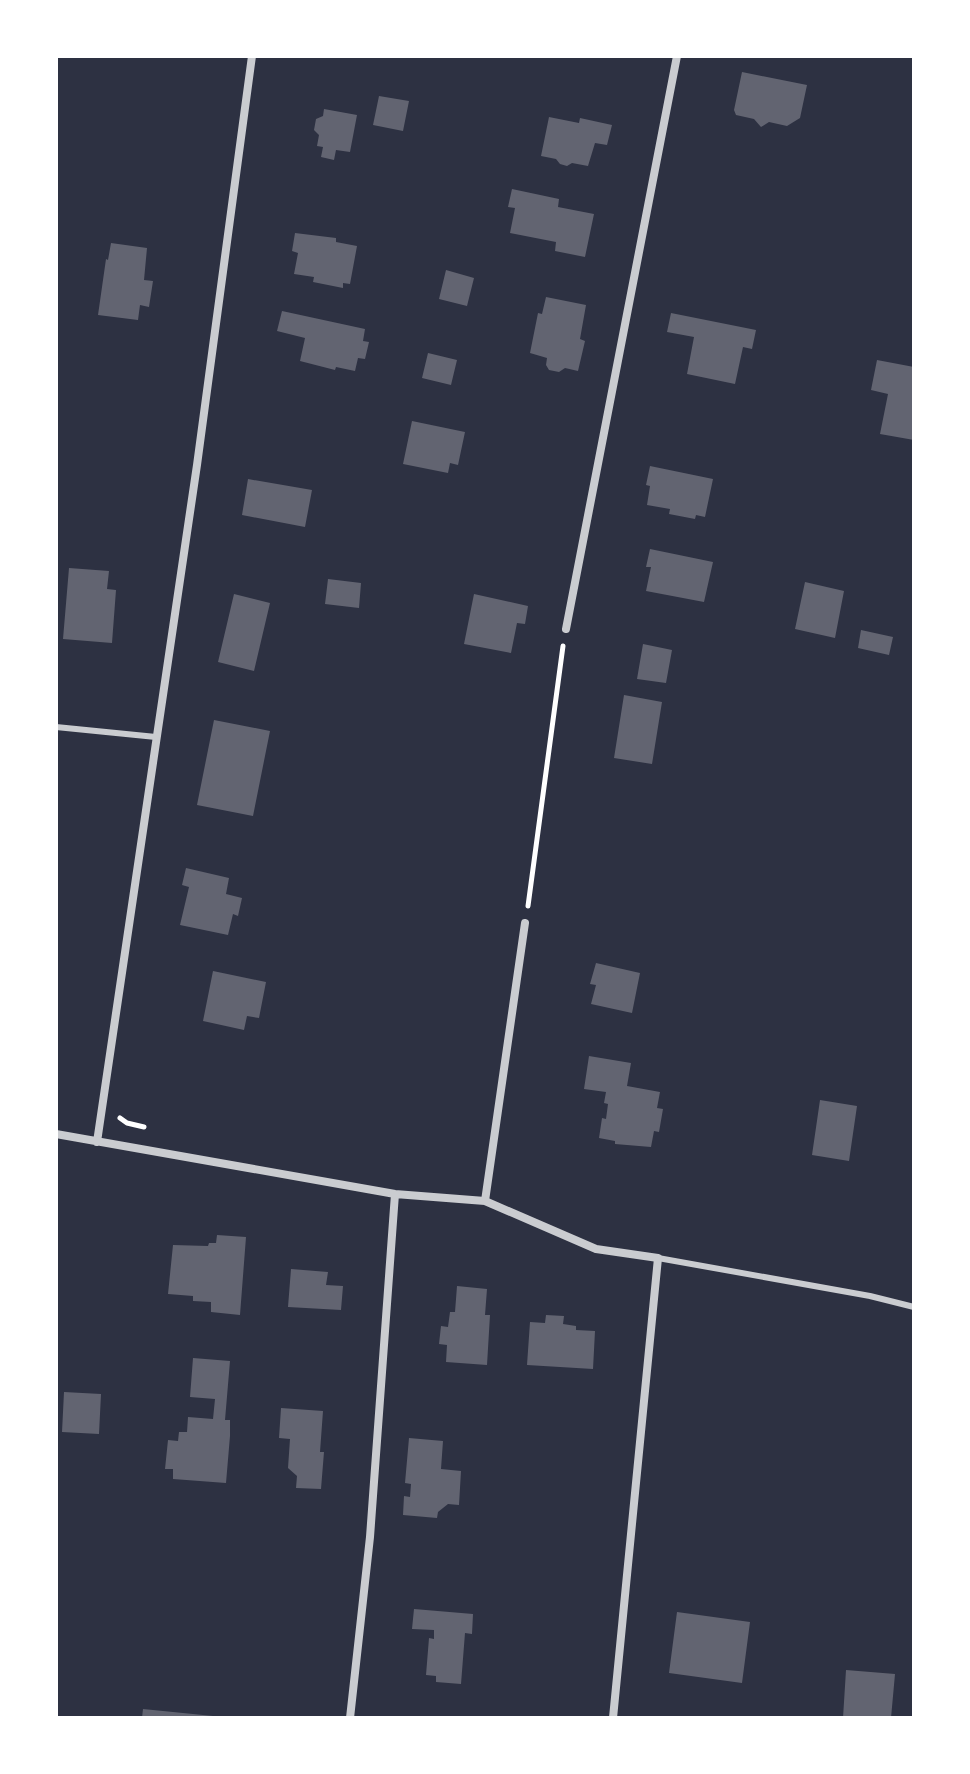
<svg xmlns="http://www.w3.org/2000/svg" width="970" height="1774" font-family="'Titillium Web',sans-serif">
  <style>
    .building { fill: #626471 }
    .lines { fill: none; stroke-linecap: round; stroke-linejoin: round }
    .path { stroke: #fff; stroke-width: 5 }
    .service { stroke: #caccd0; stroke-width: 6 }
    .minor { stroke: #caccd0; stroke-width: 8 }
  </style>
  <rect width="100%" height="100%" fill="#2d3142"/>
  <path class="building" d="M 742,72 L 807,85 L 800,118 L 787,126 L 769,122 L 761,127 L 754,119 L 736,115 L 734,110 Z
    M 379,96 L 409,101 L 403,131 L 373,125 Z
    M 324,109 L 357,115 L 350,152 L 336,150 L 334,160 L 321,157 L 323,147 L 317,146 L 319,135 L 314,130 L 316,119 L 323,116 Z
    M 549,117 L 579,123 L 580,118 L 612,125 L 607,145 L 595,143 L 588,166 L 572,163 L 567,166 L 560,164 L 556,159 L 541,156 Z
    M 512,189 L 559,199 L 558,207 L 594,214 L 585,257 L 555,251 L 556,242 L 510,233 L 515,208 L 508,207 Z
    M 295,233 L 336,238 L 336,242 L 357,246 L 350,284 L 343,283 L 343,288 L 313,282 L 314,277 L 294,274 L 298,253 L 292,251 Z
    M 111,243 L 147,248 L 144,280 L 153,281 L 149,307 L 140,305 L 138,320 L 98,315 L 106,259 L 108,260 Z
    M 446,270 L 474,278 L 467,306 L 439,299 Z
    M 546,297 L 586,305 L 580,339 L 585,341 L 578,371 L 565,368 L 559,372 L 549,370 L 546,365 L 547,358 L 530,353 L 538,313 L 542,314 Z
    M 282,311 L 365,329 L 363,341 L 369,342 L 365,359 L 358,358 L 355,371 L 336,367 L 335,370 L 300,361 L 305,338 L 277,331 Z
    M 671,313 L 756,330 L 752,349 L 743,347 L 735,384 L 687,374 L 694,337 L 667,332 Z
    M 428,353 L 457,360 L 451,385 L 422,378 Z
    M 877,360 L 914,367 L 914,440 L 880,434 L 888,394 L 871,390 Z
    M 412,421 L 465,432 L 458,465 L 450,463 L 448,473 L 403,464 Z
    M 650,466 L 713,479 L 705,517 L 696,515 L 695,519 L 669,514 L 670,509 L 647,505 L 650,486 L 646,485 Z
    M 248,479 L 312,490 L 305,527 L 242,515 Z
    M 650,549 L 713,562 L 704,602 L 646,591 L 651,567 L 646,567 Z
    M 69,568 L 109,571 L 107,589 L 116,590 L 112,643 L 63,639 Z
    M 328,579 L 361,583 L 359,608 L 325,604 Z
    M 805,582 L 844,591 L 835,638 L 795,629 Z
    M 234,594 L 270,603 L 254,671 L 218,662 Z
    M 474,594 L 528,606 L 525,624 L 517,623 L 511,653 L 464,644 Z
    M 861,630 L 893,637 L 889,655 L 858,648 Z
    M 643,644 L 672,650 L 666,683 L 637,679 Z
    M 624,695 L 662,702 L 652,764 L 614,758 Z
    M 214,720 L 270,731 L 253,816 L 197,805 Z
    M 186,868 L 229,878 L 226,894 L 242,898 L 238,916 L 233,914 L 228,935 L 180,925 L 189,887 L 182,885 Z
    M 596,963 L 640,973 L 632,1013 L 591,1004 L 596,985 L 590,984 Z
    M 213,971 L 266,982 L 259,1018 L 247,1016 L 244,1030 L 203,1021 Z
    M 589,1056 L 631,1063 L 627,1086 L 660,1092 L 657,1108 L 663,1109 L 659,1132 L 654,1131 L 651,1147 L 615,1144 L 615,1141 L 599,1138 L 602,1118 L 606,1119 L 608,1104 L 604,1103 L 606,1092 L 584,1089 Z
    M 820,1100 L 857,1106 L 849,1161 L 812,1155 Z
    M 217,1235 L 246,1237 L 240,1315 L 211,1312 L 211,1302 L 193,1301 L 193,1296 L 168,1294 L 173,1245 L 208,1246 L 209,1243 L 216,1243 Z
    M 291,1269 L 328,1272 L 326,1285 L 343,1286 L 341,1310 L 288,1307 Z
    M 457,1286 L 487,1289 L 485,1315 L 490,1315 L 487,1365 L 446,1362 L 447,1345 L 439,1344 L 441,1326 L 448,1327 L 450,1312 L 455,1312 Z
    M 546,1315 L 564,1316 L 563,1324 L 576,1326 L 576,1330 L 595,1331 L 593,1369 L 527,1365 L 530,1322 L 545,1323 Z
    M 193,1358 L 230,1361 L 225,1420 L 230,1420 L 230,1436 L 226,1483 L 173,1479 L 173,1469 L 165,1469 L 168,1440 L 178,1441 L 179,1432 L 187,1432 L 188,1417 L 213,1419 L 215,1399 L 190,1397 Z
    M 64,1392 L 101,1394 L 99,1434 L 62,1432 Z
    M 281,1408 L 323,1411 L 320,1452 L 324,1452 L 321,1489 L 296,1488 L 297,1476 L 288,1468 L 290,1439 L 279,1438 Z
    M 409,1438 L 443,1441 L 441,1469 L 461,1471 L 459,1505 L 448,1504 L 438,1512 L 437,1518 L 403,1515 L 404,1496 L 410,1497 L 411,1484 L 405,1483 Z
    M 414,1609 L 473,1614 L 472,1634 L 465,1633 L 461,1684 L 436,1682 L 436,1676 L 426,1675 L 429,1638 L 434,1639 L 434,1630 L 412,1629 Z
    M 677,1612 L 750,1622 L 742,1683 L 669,1673 Z
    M 846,1670 L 895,1674 L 891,1718 L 843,1718 Z
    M 143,1709 L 213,1716 L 213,1718 L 142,1718 Z"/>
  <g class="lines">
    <path class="path" d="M 528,906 L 563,646
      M 120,1118 L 127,1123 L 144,1127"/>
    <path class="service" d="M 56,727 L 156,737
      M 658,1258 L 870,1296 L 914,1307"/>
    <path class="minor" d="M 566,629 L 677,56
      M 56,1134 L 395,1194 L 485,1201 L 596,1249 L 658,1258 L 613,1718
      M 97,1142 L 197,465 L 252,56
      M 485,1201 L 525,923
      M 350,1718 L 370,1537 L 395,1194"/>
  </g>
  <rect width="970" height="1774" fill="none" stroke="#ffffff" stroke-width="116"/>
</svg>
